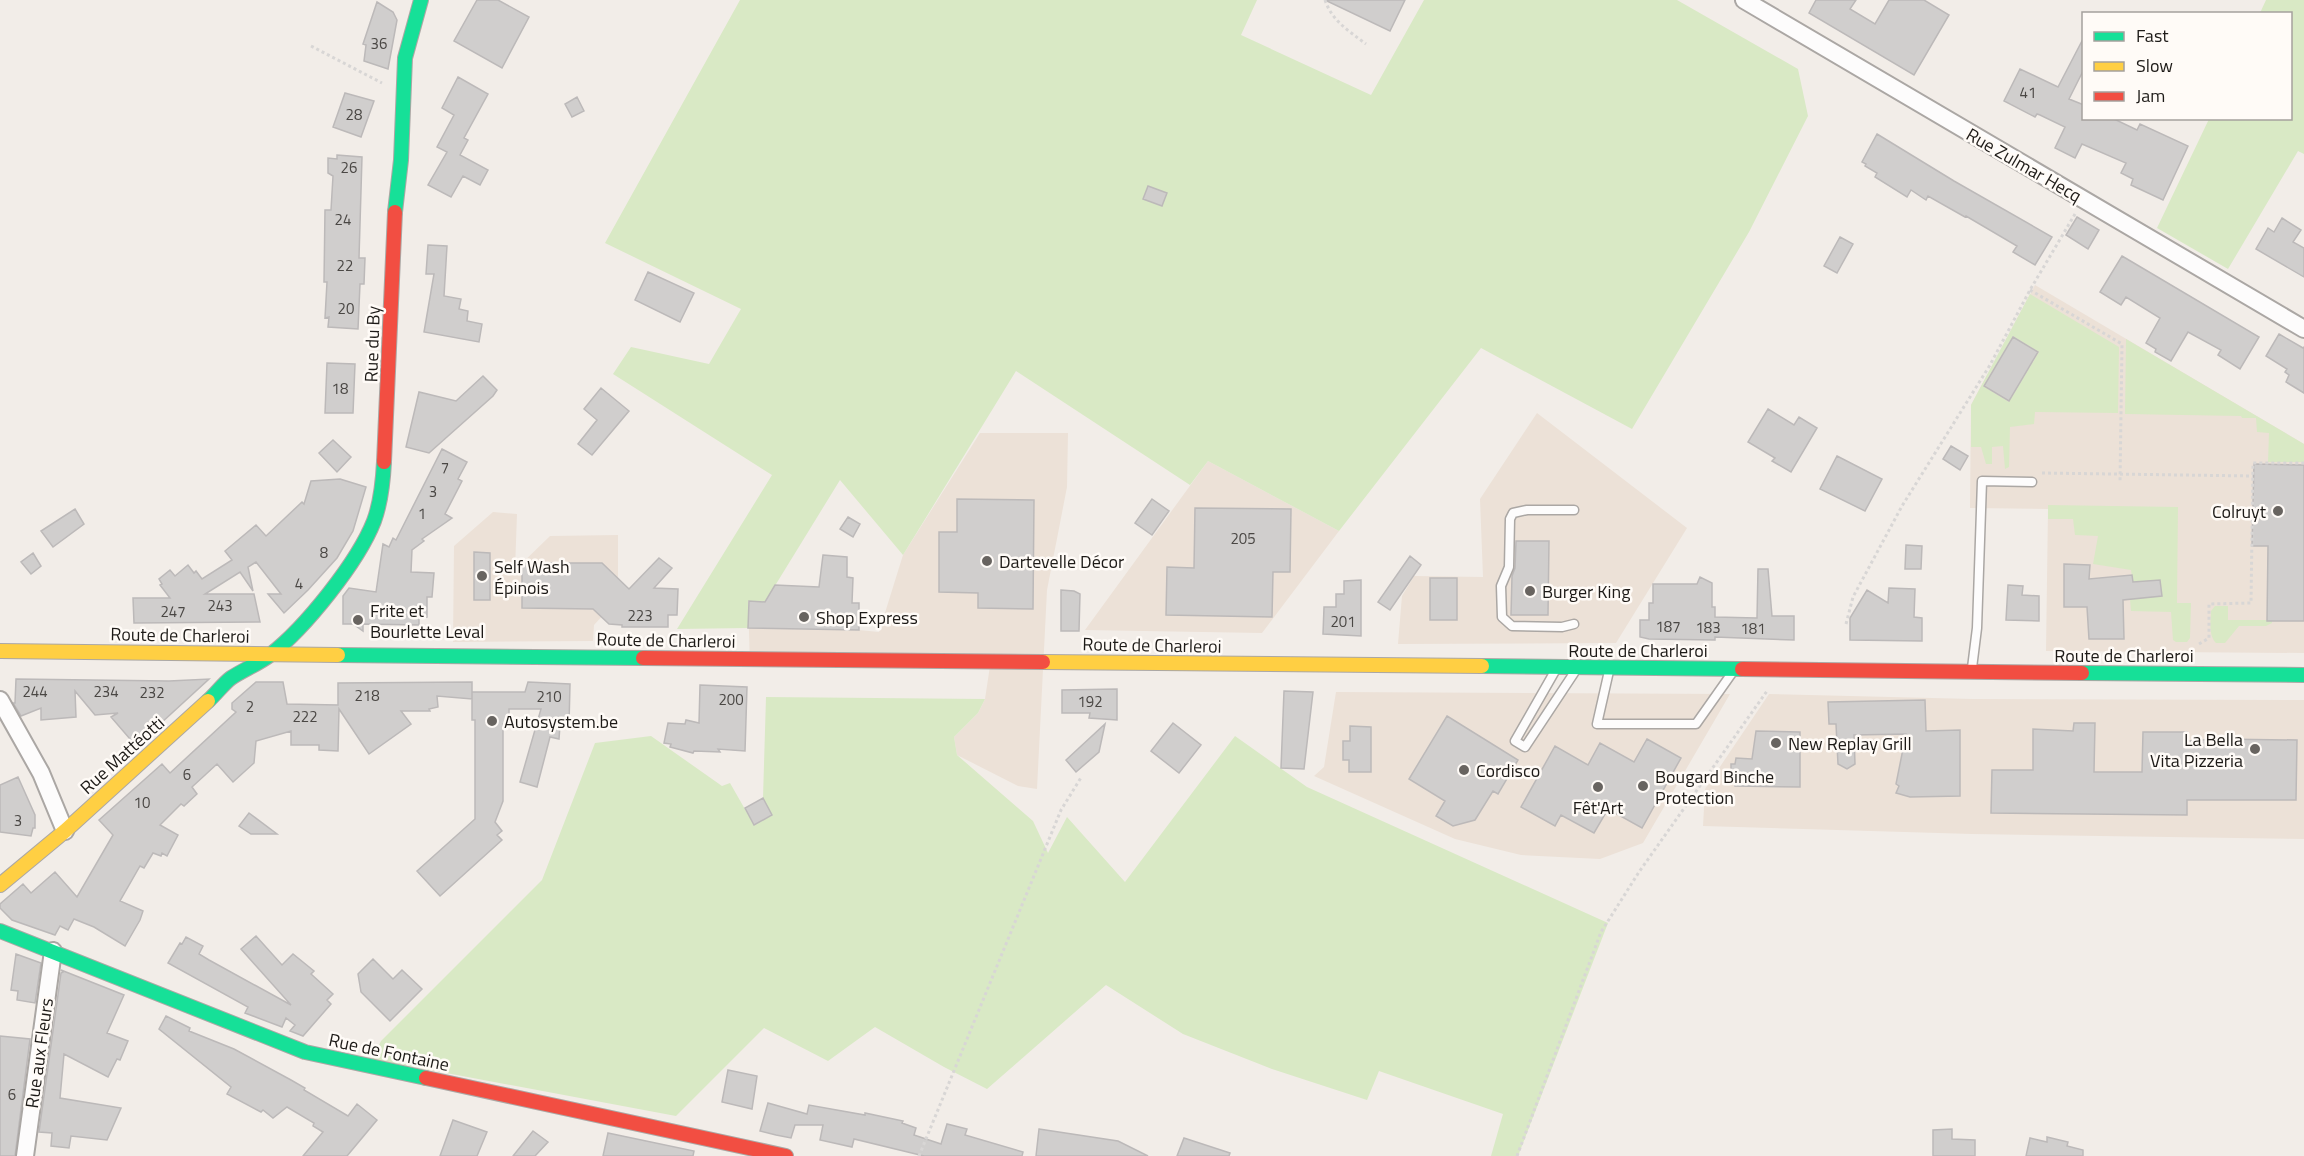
<svg xmlns="http://www.w3.org/2000/svg" width="2304" height="1156" font-family="'Titillium Web',sans-serif">
  <style>
    .built { fill: #ece1d7 }
    .green { fill: #d9e9c5; fill-rule: evenodd }
    .building { fill: #d0cecd; stroke: #bcb9b9; stroke-width: 1.5 }
    .lines { fill: none; stroke-linecap: round; stroke-linejoin: round }
    .lane-casing { stroke: #aba7a4; stroke-width: 11 }
    .street-casing { stroke: #aba7a4; stroke-width: 20 }
    .fast-casing { stroke: #aba7a4; stroke-width: 16 }
    .slow-casing { stroke: #aba7a4; stroke-width: 16 }
    .jam-casing { stroke: #aba7a4; stroke-width: 16 }
    .path { stroke: #d8d6d5; stroke-width: 3; stroke-dasharray: 3 3; stroke-linecap: butt }
    .lane { stroke: #fdfcfc; stroke-width: 8 }
    .street { stroke: #fdfcfc; stroke-width: 16 }
    .fast { stroke: #16e098; stroke-width: 14 }
    .slow { stroke: #ffcf43; stroke-width: 14 }
    .jam { stroke: #f24e42; stroke-width: 14 }
    .poi-dot { fill: #686460; stroke: #fffbf7; stroke-width: 2 }
    .labels { text-anchor: middle; dominant-baseline: central; stroke-width: 5; stroke-linejoin: round; paint-order: stroke }
    .number-label { font-size: 15px; fill: #4a4744 }
    .street-label { font-size: 18px; fill: #1d1a17; stroke: #fffbf7 }
    .poi-label { font-size: 18px; fill: #1d1a17; stroke: #fffbf7; text-anchor: start }
  </style>
  <rect width="100%" height="100%" fill="#f2ede8"/>
  <path class="built" d="M 2035,285 L 2304,444 L 2304,653 L 2046,651 L 2048,509 L 1970,508 L 1971,405 Z
    M 1537,413 L 1687,528 L 1616,643 L 1398,644 L 1402,596 L 1414,576 L 1483,577 L 1480,499 Z
    M 980,433 L 1068,433 L 1067,487 L 1047,590 L 1037,789 L 1018,786 L 957,755 L 954,737 L 978,713 L 985,699 L 990,666 L 750,664 L 748,600 L 817,602 L 859,630 L 879,632 L 903,555 Z
    M 1208,461 L 1339,531 L 1262,633 L 1085,630 Z
    M 493,512 L 517,514 L 515,570 L 550,536 L 618,535 L 618,599 L 594,625 L 593,641 L 453,642 L 454,546 Z
    M 1336,692 L 1730,694 L 1643,843 L 1600,859 L 1521,855 L 1455,839 L 1314,776 L 1324,767 Z
    M 1769,694 L 1973,699 L 2304,700 L 2304,839 L 1972,834 L 1703,826 L 1705,789 Z"/>
  <path class="green" d="M 740,0 L 1257,0 L 1241,35 L 1371,95 L 1424,0 L 1677,0 L 1798,69 L 1808,116 L 1749,232 L 1632,429 L 1481,348 L 1339,531 L 1208,461 L 1190,485 L 1016,371 L 903,555 L 840,480 L 765,602 L 748,601 L 748,628 L 677,629 L 772,475 L 613,374 L 631,347 L 709,364 L 741,309 L 605,243 Z
    M 2266,0 L 2304,0 L 2304,154 L 2298,151 L 2228,269 L 2157,228 L 2209,119 L 2290,118 L 2290,14 L 2260,13 Z
    M 2030,294 L 2119,347 L 2118,413 L 2035,412 L 2034,424 L 2010,427 L 2009,467 L 2005,469 L 2003,446 L 1992,447 L 1992,464 L 1986,464 L 1981,447 L 1971,447 L 1971,405 ZM 2013,336 L 2039,352 L 2009,402 L 1983,386 Z
    M 2126,339 L 2304,444 L 2304,462 L 2268,462 L 2269,433 L 2257,432 L 2256,418 L 2242,418 L 2241,416 L 2125,414 Z
    M 2048,505 L 2178,507 L 2177,603 L 2191,603 L 2190,638 L 2187,642 L 2176,642 L 2173,640 L 2171,612 L 2131,611 L 2130,599 L 2161,596 L 2160,580 L 2133,582 L 2131,570 L 2093,564 L 2098,536 L 2075,535 L 2073,519 L 2048,519 Z
    M 2215,606 L 2228,606 L 2228,620 L 2267,620 L 2272,621 L 2272,623 L 2266,626 L 2239,626 L 2225,643 L 2216,643 C 2208,635 2211,621 2211,611 Z
    M 766,697 L 985,699 L 978,713 L 954,737 L 957,755 L 1033,821 L 1048,853 L 1067,817 L 1125,882 L 1235,736 L 1307,787 L 1608,923 L 1518,1156 L 1491,1156 L 1503,1114 L 1379,1071 L 1367,1100 L 1272,1069 L 1183,1034 L 1106,985 L 987,1089 L 944,1067 L 875,1027 L 828,1061 L 764,1028 L 676,1116 L 372,1059 L 381,1041 L 542,880 L 595,743 L 651,736 L 722,786 L 730,783 L 754,825 L 771,816 L 763,798 Z"/>
  <path class="building" d="M 477,0 L 498,0 L 529,17 L 502,68 L 454,41 Z
    M 1325,0 L 1405,0 L 1390,31 Z
    M 1816,0 L 1856,0 L 1850,9 L 1875,24 L 1889,0 L 1924,0 L 1949,15 L 1914,75 L 1809,13 Z
    M 377,2 L 393,12 L 397,20 L 388,69 L 364,61 L 366,45 L 363,44 Z
    M 2084,37 L 2084,69 L 2069,99 L 2084,105 L 2084,118 L 2112,118 L 2137,130 L 2140,124 L 2188,146 L 2163,200 L 2131,185 L 2133,179 L 2121,173 L 2126,163 L 2082,144 L 2075,158 L 2055,148 L 2065,127 L 2040,115 L 2037,114 L 2035,117 L 2004,101 L 2020,69 L 2058,87 Z
    M 458,77 L 488,94 L 464,138 L 468,140 L 460,155 L 488,170 L 480,185 L 463,176 L 451,197 L 428,185 L 447,152 L 437,147 L 454,115 L 442,108 Z
    M 345,93 L 374,101 L 361,137 L 333,127 Z
    M 577,97 L 584,111 L 572,117 L 565,104 Z
    M 1877,134 L 1954,181 L 2052,237 L 2035,265 L 2013,252 L 2017,246 L 1966,216 L 1965,217 L 1928,196 L 1926,200 L 1911,190 L 1907,197 L 1875,177 L 1877,173 L 1865,166 L 1866,164 L 1862,162 Z
    M 337,155 L 362,157 L 359,258 L 365,258 L 364,284 L 360,284 L 358,329 L 328,327 L 329,317 L 325,318 L 327,282 L 324,282 L 325,210 L 331,210 L 333,176 L 328,173 L 328,158 L 337,159 Z
    M 1148,186 L 1167,193 L 1162,206 L 1143,199 Z
    M 2077,217 L 2099,230 L 2088,249 L 2066,235 Z
    M 2282,218 L 2301,230 L 2293,242 L 2304,248 L 2304,277 L 2256,249 L 2268,228 L 2274,232 Z
    M 1840,237 L 1853,244 L 1837,273 L 1824,266 Z
    M 428,245 L 447,246 L 444,296 L 461,299 L 459,309 L 468,311 L 467,321 L 482,324 L 479,342 L 424,332 L 434,274 L 426,274 Z
    M 2122,256 L 2259,337 L 2240,369 L 2218,355 L 2221,350 L 2188,332 L 2171,361 L 2155,352 L 2156,349 L 2146,343 L 2160,318 L 2126,297 L 2121,305 L 2100,292 Z
    M 648,272 L 694,293 L 680,322 L 635,300 Z
    M 2279,334 L 2303,348 L 2304,347 L 2304,393 L 2286,382 L 2289,375 L 2285,372 L 2287,369 L 2266,356 Z
    M 2013,337 L 2038,352 L 2009,401 L 1984,386 Z
    M 327,363 L 355,364 L 353,413 L 325,413 Z
    M 483,376 L 497,390 L 493,396 L 429,453 L 406,447 L 419,392 L 456,401 Z
    M 601,388 L 629,411 L 592,455 L 578,444 L 597,420 L 584,409 Z
    M 1768,409 L 1794,425 L 1799,417 L 1817,428 L 1791,472 L 1772,461 L 1775,458 L 1748,442 Z
    M 333,440 L 351,457 L 337,472 L 319,453 Z
    M 1951,446 L 1968,456 L 1960,470 L 1943,459 Z
    M 442,449 L 467,462 L 458,479 L 462,481 L 445,514 L 452,518 L 422,539 L 424,541 L 412,550 L 411,572 L 434,573 L 432,597 L 427,597 L 427,617 L 419,618 L 419,625 L 363,624 L 363,631 L 353,624 L 343,624 L 343,596 L 349,588 L 376,592 L 383,544 L 389,547 L 393,538 L 396,540 Z
    M 1837,456 L 1882,479 L 1865,511 L 1820,489 Z
    M 2254,464 L 2304,465 L 2304,621 L 2267,621 L 2268,546 L 2252,546 Z
    M 340,479 L 366,487 L 353,531 L 337,558 L 308,590 L 284,613 L 268,594 L 281,594 L 256,562 L 248,567 L 253,591 L 240,572 L 205,594 L 254,594 L 260,622 L 134,623 L 133,598 L 170,598 L 160,585 L 162,584 L 159,579 L 170,570 L 175,576 L 188,565 L 194,573 L 196,571 L 202,579 L 232,560 L 225,551 L 256,525 L 266,536 L 302,502 L 304,504 L 311,481 Z
    M 957,499 L 1034,500 L 1033,609 L 978,608 L 978,593 L 939,592 L 939,532 L 957,532 Z
    M 1152,499 L 1169,511 L 1152,535 L 1135,523 Z
    M 1195,508 L 1291,509 L 1290,572 L 1273,572 L 1272,617 L 1166,615 L 1167,567 L 1194,568 Z
    M 75,509 L 84,524 L 53,547 L 41,531 Z
    M 848,517 L 860,524 L 853,537 L 840,529 Z
    M 1516,541 L 1549,541 L 1548,615 L 1511,615 L 1512,576 L 1515,568 Z
    M 1906,545 L 1922,546 L 1921,569 L 1905,569 Z
    M 474,552 L 490,553 L 490,600 L 474,600 Z
    M 33,553 L 41,566 L 31,574 L 21,562 Z
    M 823,555 L 847,557 L 847,577 L 853,578 L 852,603 L 859,603 L 859,630 L 748,628 L 749,601 L 765,602 L 775,585 L 819,587 Z
    M 1410,556 L 1421,565 L 1390,610 L 1378,602 Z
    M 659,558 L 672,568 L 654,588 L 678,589 L 677,615 L 668,615 L 668,627 L 622,627 L 622,625 L 609,624 L 593,609 L 522,608 L 522,563 L 602,563 L 629,589 Z
    M 2064,564 L 2090,565 L 2089,579 L 2132,575 L 2133,582 L 2160,580 L 2162,596 L 2123,600 L 2124,639 L 2089,639 L 2087,607 L 2064,607 Z
    M 1758,569 L 1768,569 L 1772,616 L 1794,616 L 1794,640 L 1715,637 L 1715,640 L 1649,639 L 1640,637 L 1640,620 L 1649,620 L 1649,603 L 1653,603 L 1653,584 L 1697,584 L 1700,577 L 1712,583 L 1712,607 L 1715,607 L 1715,617 L 1757,618 Z
    M 1430,578 L 1457,578 L 1457,620 L 1430,620 Z
    M 1361,580 L 1361,636 L 1323,634 L 1324,607 L 1336,607 L 1336,594 L 1344,594 L 1344,581 Z
    M 2008,585 L 2023,586 L 2022,595 L 2039,596 L 2039,621 L 2006,620 Z
    M 1889,588 L 1915,589 L 1914,617 L 1922,618 L 1922,641 L 1850,640 L 1850,618 L 1867,590 L 1888,603 Z
    M 1061,590 L 1074,591 L 1080,594 L 1079,631 L 1061,631 Z
    M 16,679 L 169,681 L 209,679 L 136,746 L 111,717 L 118,713 L 95,715 L 75,691 L 76,717 L 41,720 L 41,708 L 21,716 L 13,703 L 15,703 Z
    M 256,682 L 283,682 L 287,704 L 338,705 L 338,683 L 472,682 L 472,699 L 437,696 L 438,707 L 429,709 L 430,711 L 401,711 L 411,724 L 369,754 L 339,709 L 338,751 L 319,750 L 319,745 L 291,745 L 291,731 L 256,741 L 254,763 L 233,782 L 217,764 L 192,787 L 197,794 L 184,806 L 181,804 L 160,825 L 178,835 L 167,856 L 162,853 L 161,856 L 153,853 L 144,868 L 140,866 L 120,901 L 143,911 L 140,920 L 125,946 L 94,927 L 74,919 L 68,930 L 60,926 L 55,935 L 12,920 L 0,908 L 0,904 L 23,884 L 31,893 L 55,872 L 77,897 L 113,835 L 99,820 L 162,764 L 170,773 L 236,712 L 232,709 L 232,703 Z
    M 528,682 L 570,684 L 569,725 L 560,725 L 559,739 L 550,737 L 537,787 L 520,782 L 541,709 L 509,709 L 509,724 L 503,724 L 503,801 L 495,822 L 502,831 L 497,835 L 502,840 L 440,896 L 417,871 L 475,819 L 475,720 L 472,720 L 472,692 L 525,692 Z
    M 700,685 L 747,687 L 745,751 L 718,749 L 720,752 L 694,751 L 693,753 L 670,747 L 671,744 L 664,743 L 668,723 L 685,724 L 686,720 L 699,723 Z
    M 1117,689 L 1117,720 L 1089,718 L 1090,713 L 1062,713 L 1062,690 Z
    M 1284,691 L 1313,692 L 1304,769 L 1281,768 Z
    M 1925,700 L 1926,731 L 1960,730 L 1960,796 L 1910,797 L 1896,793 L 1899,786 L 1896,784 L 1906,734 L 1854,735 L 1855,764 L 1847,769 L 1838,764 L 1836,724 L 1829,724 L 1828,702 Z
    M 1447,716 L 1518,760 L 1498,794 L 1493,791 L 1475,820 L 1453,826 L 1436,816 L 1445,801 L 1409,779 Z
    M 1173,723 L 1201,745 L 1179,773 L 1151,751 Z
    M 2074,723 L 2095,723 L 2094,772 L 2142,772 L 2143,732 L 2187,732 L 2187,741 L 2218,739 L 2297,740 L 2296,800 L 2187,800 L 2187,815 L 1991,813 L 1992,770 L 2033,770 L 2033,729 L 2073,731 Z
    M 1105,724 L 1099,752 L 1076,772 L 1066,760 Z
    M 1350,726 L 1371,727 L 1371,772 L 1349,772 L 1349,760 L 1343,760 L 1343,741 L 1350,741 Z
    M 1756,731 L 1800,732 L 1800,787 L 1735,786 L 1735,780 L 1731,780 L 1731,764 L 1735,764 L 1736,758 L 1752,759 Z
    M 1647,739 L 1681,758 L 1642,828 L 1608,809 L 1594,833 L 1561,815 L 1555,826 L 1521,807 L 1555,746 L 1588,765 L 1600,743 L 1634,762 Z
    M 18,777 L 35,815 L 35,828 L 33,828 L 31,836 L 0,832 L 0,785 Z
    M 763,798 L 772,815 L 754,825 L 745,808 Z
    M 249,813 L 277,834 L 251,834 L 239,826 Z
    M 256,936 L 282,965 L 293,954 L 314,971 L 311,974 L 333,994 L 327,1000 L 331,1004 L 303,1036 L 290,1031 L 295,1025 L 286,1018 L 282,1027 L 245,1013 L 248,1007 L 168,963 L 180,943 L 182,944 L 186,937 L 203,946 L 199,954 L 209,960 L 291,1005 L 241,949 Z
    M 16,954 L 41,963 L 35,1003 L 17,1000 L 18,991 L 11,990 Z
    M 373,959 L 393,979 L 402,970 L 422,989 L 390,1021 L 361,992 L 358,974 Z
    M 61,970 L 124,995 L 107,1033 L 128,1041 L 120,1060 L 117,1059 L 108,1077 L 64,1054 L 60,1098 L 121,1108 L 107,1140 L 71,1136 L 69,1148 L 51,1146 L 52,1133 L 39,1132 L 61,973 L 63,972 Z
    M 166,1016 L 190,1028 L 189,1031 L 234,1049 L 291,1080 L 305,1088 L 304,1090 L 348,1116 L 357,1104 L 377,1120 L 347,1156 L 303,1156 L 323,1132 L 313,1126 L 314,1123 L 287,1107 L 273,1118 L 263,1110 L 261,1112 L 227,1094 L 231,1087 L 159,1029 Z
    M 0,1036 L 30,1039 L 15,1156 L 0,1156 Z
    M 728,1070 L 757,1076 L 752,1109 L 722,1102 Z
    M 768,1103 L 807,1114 L 809,1105 L 865,1115 L 865,1113 L 903,1121 L 902,1123 L 916,1128 L 914,1135 L 941,1144 L 947,1124 L 967,1129 L 965,1135 L 1023,1152 L 1022,1156 L 924,1156 L 854,1139 L 852,1147 L 820,1140 L 823,1125 L 795,1125 L 791,1138 L 776,1135 L 760,1131 Z
    M 453,1120 L 487,1132 L 477,1156 L 440,1156 Z
    M 1039,1129 L 1118,1141 L 1148,1156 L 1036,1156 Z
    M 1952,1129 L 1952,1139 L 1975,1140 L 1975,1156 L 1933,1156 L 1933,1130 Z
    M 533,1131 L 548,1142 L 535,1156 L 513,1156 Z
    M 608,1133 L 694,1151 L 693,1156 L 603,1156 Z
    M 2047,1137 L 2068,1142 L 2067,1146 L 2083,1150 L 2083,1156 L 2026,1156 L 2030,1138 L 2047,1142 Z
    M 1184,1138 L 1230,1153 L 1229,1156 L 1177,1156 Z"/>
  <g class="lines">
    <g class="lane-casing">
      <path id="lane" d="M 1574,624 L 1562,627 L 1512,626 L 1502,617 L 1501,586 L 1509,567 L 1510,519 L 1513,513 L 1527,510 L 1574,510
        M 1972,668 L 1977,628 L 1982,481 L 2032,482
        M 1555,671 L 1515,741 L 1525,747 L 1574,673
        M 1609,671 L 1597,724 L 1696,724 L 1732,673"/>
    </g>
    <g class="street-casing">
      <path id="street" d="M 1744,0 L 2304,329
        M 0,700 L 41,773 L 65,831
        M 25,1156 L 53,951"/>
    </g>
    <g class="fast-casing">
      <path id="fast" d="M 395,212 L 401,160 L 405,58 L 421,0
        M 338,655 L 643,658
        M 1482,666 L 1742,669
        M 2082,673 L 2304,675
        M 208,701 C 216,694 223,684 231,678 C 243,670 258,664 270,655 C 305,628 358,562 374,521 C 381,502 383,482 384,462
        M 0,931 L 305,1052 L 426,1078"/>
    </g>
    <g class="slow-casing">
      <path id="slow" d="M 0,651 L 338,655
        M 1043,662 L 1482,666
        M 0,885 L 65,831 L 208,701"/>
    </g>
    <g class="jam-casing">
      <path id="jam" d="M 384,462 L 395,212
        M 643,658 L 1043,662
        M 1742,669 L 2082,673
        M 426,1078 L 786,1156"/>
    </g>
    <path class="path" d="M 1325,0 C 1332,21 1349,31 1366,44
      M 311,46 L 382,83
      M 2030,290 L 2122,344 L 2120,483
      M 2042,473 L 2253,476
      M 1846,624 L 1853,597 L 1902,506 L 1990,365 L 2030,290 L 2075,214
      M 2199,644 L 2209,638 L 2209,604 L 2251,603 L 2253,463 L 2304,463
      M 919,1156 L 1061,810 L 1082,776
      M 1517,1156 L 1601,932 L 1639,872 L 1767,691"/>
    <use href="#lane" class="lane"/>
    <use href="#street" class="street"/>
    <use href="#fast" class="fast"/>
    <use href="#slow" class="slow"/>
    <use href="#jam" class="jam"/>
  </g>
  <g class="poi-dot">
    <circle cx="2278" cy="511" r="6"/>
    <circle cx="987" cy="561" r="6"/>
    <circle cx="482" cy="576" r="6"/>
    <circle cx="1530" cy="591" r="6"/>
    <circle cx="804" cy="617" r="6"/>
    <circle cx="358" cy="620" r="6"/>
    <circle cx="492" cy="721" r="6"/>
    <circle cx="1776" cy="743" r="6"/>
    <circle cx="2255" cy="749" r="6"/>
    <circle cx="1464" cy="770" r="6"/>
    <circle cx="1643" cy="786" r="6"/>
    <circle cx="1598" cy="787" r="6"/>
  </g>
  <g class="labels">
    <g class="number-label">
      <text x="379" y="43">36</text>
      <text x="2028" y="92">41</text>
      <text x="354" y="114">28</text>
      <text x="349" y="167">26</text>
      <text x="343" y="219">24</text>
      <text x="345" y="265">22</text>
      <text x="346" y="308">20</text>
      <text x="340" y="388">18</text>
      <text x="445" y="467">7</text>
      <text x="433" y="491">3</text>
      <text x="422" y="513">1</text>
      <text x="1243" y="538">205</text>
      <text x="324" y="552">8</text>
      <text x="299" y="583">4</text>
      <text x="220" y="605">243</text>
      <text x="173" y="611">247</text>
      <text x="640" y="615">223</text>
      <text x="1343" y="621">201</text>
      <text x="1668" y="626">187</text>
      <text x="1708" y="627">183</text>
      <text x="1753" y="628">181</text>
      <text x="35" y="691">244</text>
      <text x="106" y="691">234</text>
      <text x="152" y="692">232</text>
      <text x="367" y="695">218</text>
      <text x="549" y="696">210</text>
      <text x="731" y="699">200</text>
      <text x="1090" y="701">192</text>
      <text x="250" y="706">2</text>
      <text x="305" y="716">222</text>
      <text x="187" y="774">6</text>
      <text x="142" y="802">10</text>
      <text x="18" y="820">3</text>
      <text x="12" y="1094">6</text>
    </g>
    <g class="street-label">
      <text transform="translate(2024 165) rotate(30)">Rue Zulmar Hecq</text>
      <text transform="translate(372 344) rotate(-88)">Rue du By</text>
      <text transform="translate(180 635) rotate(1)">Route de Charleroi</text>
      <text transform="translate(666 640) rotate(1)">Route de Charleroi</text>
      <text transform="translate(1152 645) rotate(1)">Route de Charleroi</text>
      <text x="1638" y="650">Route de Charleroi</text>
      <text x="2124" y="655">Route de Charleroi</text>
      <text transform="translate(122 755) rotate(-42)">Rue Mattéotti</text>
      <text transform="translate(389 1052) rotate(12)">Rue de Fontaine</text>
      <text transform="translate(39 1053) rotate(-82)">Rue aux Fleurs</text>
    </g>
    <g class="poi-label">
      <text x="2266" y="511" text-anchor="end">Colruyt</text>
      <text x="999" y="561">Dartevelle Décor</text>
      <text x="494" y="566">Self Wash<tspan x="494" dy="21">Épinois</tspan></text>
      <text x="1542" y="591">Burger King</text>
      <text x="370" y="610">Frite et<tspan x="370" dy="21">Bourlette Leval</tspan></text>
      <text x="816" y="617">Shop Express</text>
      <text x="504" y="721">Autosystem.be</text>
      <text x="2243" y="739" text-anchor="end">La Bella<tspan x="2243" dy="21">Vita Pizzeria</tspan></text>
      <text x="1788" y="743">New Replay Grill</text>
      <text x="1476" y="770">Cordisco</text>
      <text x="1655" y="776">Bougard Binche<tspan x="1655" dy="21">Protection</tspan></text>
      <text x="1598" y="807" text-anchor="middle">Fêt'Art</text>
    </g>
  </g>
  <rect x="2082" y="12" width="210" height="108" fill="#fffbf7" stroke="#a5a19d" stroke-width="1.5"/>
  <rect x="2094" y="32" width="30" height="9" fill="#16e098" stroke="#a5a19d" stroke-width="1.5"/>
  <text x="2136" y="42" font-size="18" fill="#1d1a17">Fast</text>
  <rect x="2094" y="62" width="30" height="9" fill="#ffcf43" stroke="#a5a19d" stroke-width="1.5"/>
  <text x="2136" y="72" font-size="18" fill="#1d1a17">Slow</text>
  <rect x="2094" y="92" width="30" height="9" fill="#f24e42" stroke="#a5a19d" stroke-width="1.5"/>
  <text x="2136" y="102" font-size="18" fill="#1d1a17">Jam</text>
</svg>
